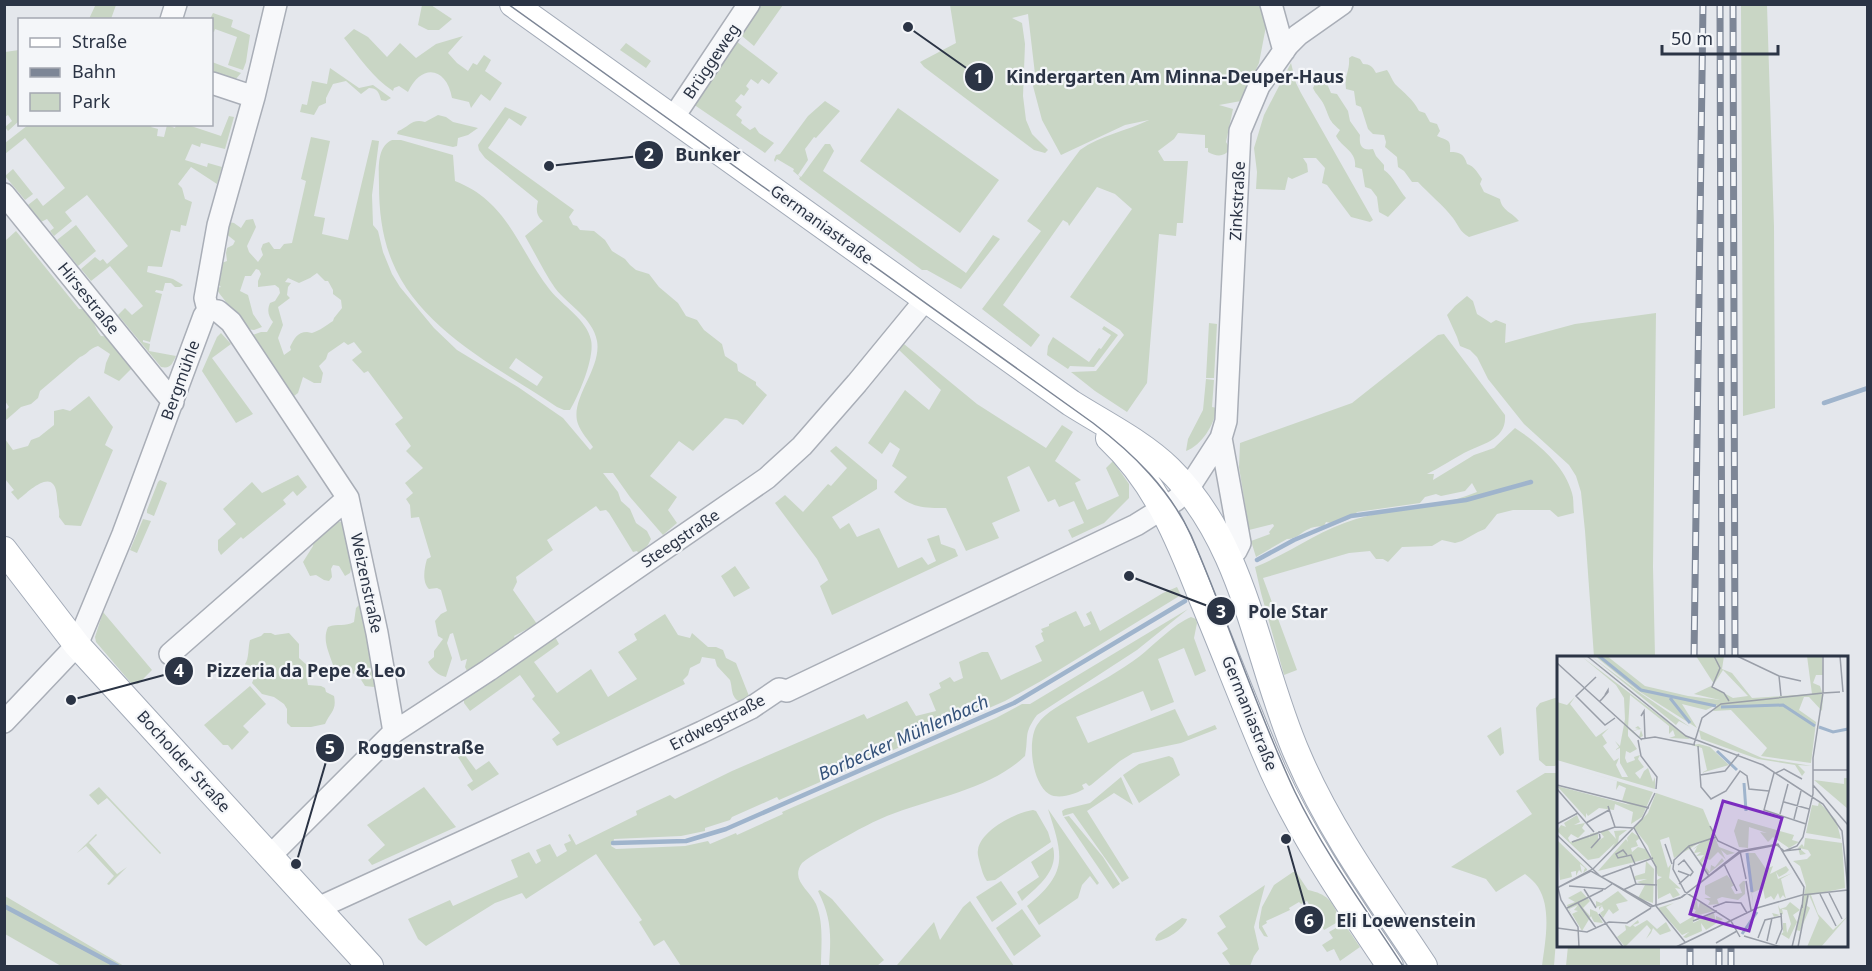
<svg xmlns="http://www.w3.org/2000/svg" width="1872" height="971" font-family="'Noto Sans',sans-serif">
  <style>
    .green { fill: #c9d6c5; fill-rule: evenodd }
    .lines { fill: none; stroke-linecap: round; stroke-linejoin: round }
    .stream { stroke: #9fb4cc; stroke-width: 4.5 }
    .minor-casing { stroke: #a9aeb7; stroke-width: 24 }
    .major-casing { stroke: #a3abb8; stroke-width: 28 }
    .minor { stroke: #f7f8fa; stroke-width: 21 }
    .major { stroke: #fff; stroke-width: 26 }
    .tram { stroke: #7d8696; stroke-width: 1.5 }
    .rail-casing { stroke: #7d8696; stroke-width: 7 }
    .rail { stroke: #f4f6f9; stroke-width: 4.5; stroke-dasharray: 14; stroke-linecap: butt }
    .labels { text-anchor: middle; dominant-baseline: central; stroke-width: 4.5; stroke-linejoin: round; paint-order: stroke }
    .street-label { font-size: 16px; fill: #2b3445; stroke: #f4f6f9 }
    .water-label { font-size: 18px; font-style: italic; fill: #34527a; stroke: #f4f6f9 }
    .inset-river { fill: none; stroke: #9fb4cc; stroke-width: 3 }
    .inset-road { fill: none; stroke: #9a9fa9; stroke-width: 1.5 }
    .view { fill: #7b2cbf; fill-opacity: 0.15; stroke: #7b2cbf; stroke-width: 3 }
    .inset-edge { fill: none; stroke: #2b3445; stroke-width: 3 }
    .leader { fill: none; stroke: #2b3445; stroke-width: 2 }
    .callout-dot { fill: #2b3445; stroke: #f4f6f9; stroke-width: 2 }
    .mark-label { font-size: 18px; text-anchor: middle; font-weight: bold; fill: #fff }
    .callout-label { font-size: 18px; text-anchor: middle; font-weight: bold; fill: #2b3445; stroke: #f4f6f9; stroke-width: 4.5; stroke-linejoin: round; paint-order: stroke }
  </style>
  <rect width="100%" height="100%" fill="#e4e7ec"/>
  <path class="green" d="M 93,5 L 116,5 L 111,19 L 89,19 L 95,6 Z
    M 422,5 L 431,5 L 452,19 L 439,30 L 428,30 L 418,25 Z
    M 755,5 L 783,5 L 754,46 L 736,31 Z
    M 950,5 L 1260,5 L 1267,21 L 1259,63 L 1241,101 L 1219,105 L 1233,109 L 1226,142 L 1230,149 C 1224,157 1217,157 1208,152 L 1208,148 L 1205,148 L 1205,135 L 1178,133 L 1174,139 L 1158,151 L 1164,161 L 1188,161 L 1183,223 L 1177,223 L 1176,236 L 1159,234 L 1147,383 L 1127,412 L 1095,391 L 1071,372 L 1096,371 L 1124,335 L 1120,330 L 1070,297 L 1132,209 L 1115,194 L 1097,187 L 1069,226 L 1068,223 L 1063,220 L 1003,305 L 1040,335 L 1031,347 L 982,309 L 1041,231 L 1027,221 L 1080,150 C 1101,135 1127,131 1149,120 L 1125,125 L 1061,155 L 1042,120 L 1033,86 L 1035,74 L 1028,14 L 1012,18 L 1022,23 L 1025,44 L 1023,96 L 1026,120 L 1032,134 L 1048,150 L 1045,153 L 1034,150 L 924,67 L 920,62 L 956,43 Z
    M 1741,5 L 1767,5 L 1774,227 L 1775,408 L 1743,416 Z
    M 213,13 L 233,20 L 231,27 L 250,35 L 246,62 L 243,70 L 228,65 L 237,37 L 215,29 L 214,32 L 212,31 L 212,20 L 210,19 Z
    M 354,29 L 368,37 L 387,57 L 400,43 L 416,58 L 436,44 L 463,36 L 448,53 L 457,63 L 468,71 L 473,63 L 477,65 L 484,55 L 491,60 L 485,71 L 502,83 L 490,101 L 481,94 L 471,108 L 469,102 L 452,98 C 447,68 422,62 408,92 L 399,86 L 394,88 L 393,91 C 373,78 359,57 344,38 Z
    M 736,41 L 778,73 L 769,84 L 762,79 L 758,84 L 751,79 L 746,86 L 749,89 L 744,96 L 741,94 L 735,101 L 742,107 L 736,115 L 742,120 L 741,123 L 750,130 L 755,127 L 759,133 L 774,143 L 765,153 L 693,104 Z
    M 626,43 L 651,61 L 646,68 L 620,50 Z
    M 19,50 L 19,121 L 8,131 L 5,127 L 12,121 L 8,115 L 5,117 L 5,52 Z
    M 1352,56 L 1360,59 L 1363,64 C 1370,64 1373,67 1376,73 L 1387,70 C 1390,74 1392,80 1395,84 C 1404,93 1413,99 1419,111 L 1425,113 L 1430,122 L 1437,124 L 1440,131 L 1437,136 C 1448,141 1451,139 1450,152 C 1460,152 1464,154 1467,164 C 1474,166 1478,173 1482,179 L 1480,184 L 1484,192 L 1500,199 C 1502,211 1512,212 1519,221 L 1469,237 C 1460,232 1459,226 1453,218 C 1443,205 1429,194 1418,182 L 1412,182 L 1404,171 L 1398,167 L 1397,157 L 1385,147 L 1386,142 L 1384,135 L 1373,134 L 1368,129 L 1361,107 L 1356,105 L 1354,91 L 1346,89 C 1344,75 1350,72 1349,58 Z
    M 212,62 L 241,73 L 235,80 L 212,73 Z
    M 1291,63 L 1296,83 L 1301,93 L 1373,220 L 1370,222 L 1351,217 L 1327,185 L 1322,183 L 1325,168 L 1316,158 L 1303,158 L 1307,164 L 1308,172 L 1292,179 L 1288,177 L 1285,190 L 1256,189 L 1257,172 L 1254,148 L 1264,115 Z
    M 330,68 L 359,88 L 373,85 L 391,98 L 386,101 L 381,100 C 379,92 377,88 369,88 L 361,94 L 346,81 L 333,84 L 326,98 L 326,103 L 319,106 L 314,115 L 300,112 L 302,104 L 307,105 L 312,81 L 327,84 Z
    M 1318,78 L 1325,79 L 1331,93 L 1337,94 L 1348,111 L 1350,121 L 1360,135 C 1359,145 1361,151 1373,149 L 1376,156 L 1384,165 L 1384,170 C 1394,177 1398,189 1406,198 L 1388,217 L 1379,212 L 1377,197 L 1371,189 L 1365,187 L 1362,169 L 1355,167 C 1357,151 1342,148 1336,136 L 1340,130 C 1328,120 1330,118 1324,105 C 1321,98 1316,95 1313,88 Z
    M 825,101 L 840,111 L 816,138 L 814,137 L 805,149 L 808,160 L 798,175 L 801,177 L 825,144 L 830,144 L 834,151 L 823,171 L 966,273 L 993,235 L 1000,239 L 961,289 L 927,270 L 922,270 L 799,179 L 800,177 L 793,171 L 794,169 L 777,159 L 775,162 L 774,160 L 776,155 L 780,154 L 808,116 Z
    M 505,107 L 527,117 L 521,126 L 509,118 L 488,148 L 574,210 L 569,217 L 573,225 L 577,226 L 580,230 L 594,231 L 605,240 L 612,251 L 625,259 L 630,265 L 636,270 L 649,274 L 659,287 L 678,303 L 686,316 L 697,320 L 704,330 L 722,344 L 725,356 L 737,364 L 738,371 L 756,382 L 756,385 L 767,395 L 743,425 L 737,420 L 725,418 L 693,451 L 679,441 L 650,476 L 677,497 L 668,510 L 677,523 L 663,535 L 630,497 L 613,473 L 603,473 L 618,492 L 621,501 L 630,509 L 636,523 L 647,531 L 651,539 L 648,545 L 639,554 L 637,551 L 633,552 L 609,513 L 606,510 L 600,511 L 596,506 L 547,540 L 553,550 L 516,577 L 517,582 L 513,590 L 537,624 L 514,636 L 517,645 L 554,635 L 559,644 L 534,662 L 557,693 L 591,669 L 608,697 L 637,679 L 618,652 L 637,640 L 634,634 L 665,614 L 678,635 L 690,638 L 692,633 L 708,647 L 716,647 L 723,650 L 726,658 L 736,663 L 749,696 L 743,703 C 730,699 733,689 730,680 L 717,666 L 715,659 L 702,657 L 700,663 L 690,668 L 688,675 L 683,680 L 685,684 L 557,746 L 552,739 L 560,733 L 532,699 L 535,696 L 520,675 L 470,711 L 464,703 L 464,699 L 492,678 L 469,675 L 465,667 L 467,659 L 461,661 L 453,633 L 450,634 L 447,643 L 452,658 L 446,677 C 439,676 431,669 428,662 L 434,657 L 434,651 L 443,639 L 438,636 L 435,621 L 441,614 L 447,611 L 441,590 L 437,588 L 429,589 C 422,582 424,569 427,559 L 431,557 L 419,517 L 411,518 L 410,505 L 406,499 L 413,493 L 405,483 L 423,468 L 406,451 L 411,446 L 395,424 L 403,418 L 368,371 L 364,373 L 352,360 L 362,352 L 354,342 L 348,345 L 344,342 L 328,353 L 326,359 L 319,366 L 323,373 L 321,383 L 314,383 L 303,377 L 298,393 L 294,396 L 286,396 L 250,336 L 261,332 L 267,332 L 273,322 C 268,316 267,310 270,303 L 275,301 L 280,293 L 279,288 L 275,285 L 258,287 L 258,281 L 261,274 L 259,270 L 256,269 L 251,276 L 245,276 L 240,291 L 248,295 L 253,314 L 262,327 L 254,330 L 246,329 L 242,318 L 238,318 L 232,314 C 227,300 223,300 216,288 L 221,287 L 218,284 L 219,264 L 227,261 L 226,253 L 227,248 L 233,245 L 235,241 L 225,233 L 229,222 L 234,223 L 241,228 L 246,220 L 253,219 L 256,227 L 247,246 L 249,252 L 258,262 L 263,255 L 261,249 L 263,244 L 269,242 L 274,249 L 280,249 L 284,244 L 292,243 L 306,181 L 301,179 L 311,137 L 330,141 L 314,216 L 325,218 L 322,234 L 348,240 L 372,140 L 379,141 L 372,195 L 373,225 L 378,231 L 383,252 L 392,274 L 400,287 L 434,328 L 457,350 L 518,387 L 563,418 L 590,450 L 593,447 C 588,440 581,432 578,424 C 569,399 602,369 597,341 C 593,318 568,305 555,288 C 544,272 535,253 525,236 L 543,221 C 536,216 536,209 538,201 L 485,158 L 479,150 L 478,145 ZM 317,273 L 325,281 L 328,281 L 333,290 L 333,294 L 341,300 L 342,308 L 334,318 L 333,321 C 327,325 319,331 312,333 C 310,333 309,332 307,332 C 297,332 294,339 290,347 L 291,350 L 284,355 L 278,338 L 283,325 L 278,307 L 290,298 L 287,295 L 288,287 L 291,283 L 285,282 L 288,278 L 299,283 L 310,278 Z
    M 898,108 L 999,180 L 960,233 L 860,161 Z
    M 438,115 L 446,117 L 453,122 L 478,128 L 468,135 L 458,138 L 457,146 L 453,147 L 397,134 L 398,131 C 409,127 412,118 425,122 Z
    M 229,116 L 234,117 L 225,149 L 201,143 L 200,147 L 192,144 L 185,160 L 207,167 L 208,163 L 222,167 L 217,184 L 191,167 L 178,184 L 182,188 L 185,199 L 192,202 L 186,226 L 181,225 L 180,232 L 171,230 L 162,267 L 148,266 L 147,272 L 173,279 L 183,285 L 180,287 L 175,287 L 171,283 L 165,283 L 163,291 L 156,290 L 155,292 L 162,294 L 150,342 L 143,340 L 143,342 L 150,344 L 149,351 L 176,356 C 172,364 171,369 161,367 L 118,315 L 125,308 L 132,315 L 143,306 L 110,266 L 91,281 L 81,269 L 95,257 L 100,261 L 103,259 L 107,264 L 128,246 L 87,195 L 65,212 L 72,221 L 54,236 L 50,231 L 54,228 L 47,219 L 41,222 L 28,205 L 37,198 L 43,206 L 65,188 L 25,138 L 5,154 L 5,143 L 28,125 L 152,125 L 151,127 L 158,129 L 157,136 L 164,137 L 167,125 L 175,128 L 176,125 L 188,125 L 221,136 Z
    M 392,140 L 401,140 L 453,155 L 455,181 C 509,202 519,251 550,290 C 563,306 587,320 591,340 C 595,357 579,395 570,410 L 564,410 L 557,407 C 500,369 419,329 392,261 C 382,237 379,211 379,185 C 379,170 376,147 392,140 ZM 516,358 L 543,377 L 537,386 L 509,368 Z
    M 13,169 L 33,194 L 25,200 L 5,176 Z
    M 76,225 L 96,251 L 78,266 L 57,240 Z
    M 16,231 L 79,309 L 88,309 C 93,318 94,327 101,336 L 113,337 L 133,367 L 119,381 L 104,373 L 106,363 L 110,354 L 98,346 C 88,349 87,355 80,357 L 40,391 L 38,398 L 31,404 L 21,407 L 5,421 L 5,411 L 9,407 L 5,401 L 5,241 Z
    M 1467,296 L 1473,301 L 1477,314 L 1491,323 L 1496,320 L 1506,324 L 1505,343 L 1575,324 L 1656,313 L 1653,567 L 1655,657 L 1594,657 L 1585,531 L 1581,492 L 1576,476 L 1569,465 L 1524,424 L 1488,379 L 1477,357 L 1470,350 L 1460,346 L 1457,337 L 1447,315 L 1455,306 Z
    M 1209,323 L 1217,324 L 1214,378 L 1206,378 Z
    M 1104,326 L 1118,335 L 1094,367 L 1070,366 L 1068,369 L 1047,355 L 1048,346 L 1053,337 L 1089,362 L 1099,348 L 1101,349 L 1111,335 L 1102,329 Z
    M 221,333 L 231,344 L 212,358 L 253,414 L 236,423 L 202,371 L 217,337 Z
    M 1444,334 L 1505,415 C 1507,440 1481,444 1464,453 C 1451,460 1439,468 1427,474 L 1434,474 L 1433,480 L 1474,455 L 1494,448 L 1515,428 C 1538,443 1565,466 1572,493 C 1574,499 1573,506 1574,513 L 1558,517 L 1550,510 L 1513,510 L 1497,514 L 1485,529 L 1478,532 L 1462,541 L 1455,543 L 1442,540 L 1432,546 L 1402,547 L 1388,562 L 1383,559 L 1376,559 L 1370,551 L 1349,553 L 1263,578 L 1297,670 L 1284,675 L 1261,593 L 1255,567 C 1290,553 1319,530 1356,519 C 1395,507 1439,508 1477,492 L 1472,483 L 1465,491 L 1441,496 L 1436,494 L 1425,497 L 1420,503 L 1357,512 C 1351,521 1336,525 1326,522 L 1324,526 C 1318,527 1314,526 1309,529 C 1301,532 1297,539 1287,539 L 1256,557 L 1251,541 L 1270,534 L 1269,532 L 1274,526 L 1273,524 L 1249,530 L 1239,467 L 1240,443 L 1352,403 L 1438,335 Z
    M 904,344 L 977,404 L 1046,448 L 1062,425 L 1073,432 L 1055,461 L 1081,480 L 1075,483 L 1087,510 L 1119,496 L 1106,468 L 1113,461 L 1129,484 L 1129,498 L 1104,523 L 1072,538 L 1068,530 L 1084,523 L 1074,501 L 1059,507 L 1055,499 L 1048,502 L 1029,466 L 1007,477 L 1020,511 L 992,523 L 999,538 L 966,551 L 946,508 C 924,508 911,508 894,492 L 907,477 L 892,466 L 900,449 L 890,442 L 882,454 L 868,443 L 905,390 L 929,410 L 941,390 L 899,350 Z
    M 1206,379 L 1214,380 L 1212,407 L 1217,408 C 1214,425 1202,445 1186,451 L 1188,439 L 1203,410 Z
    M 89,396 L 113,427 L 105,445 L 113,450 L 81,526 L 65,525 L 59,517 C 60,510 57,504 57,497 C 55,465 29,491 18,500 L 11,492 L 14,490 L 5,479 L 5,439 L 13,450 L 28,446 L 31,440 L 39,437 L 54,425 L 54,411 L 63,409 L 70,411 Z
    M 836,446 L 877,480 L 877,489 L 832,517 L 840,529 L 849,523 L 857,537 L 879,528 L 898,568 L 922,557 L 928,565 L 936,561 L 927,539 L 939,535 L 941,544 L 955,549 L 958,556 L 832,615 L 820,586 L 828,580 L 817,559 L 775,503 L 785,495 L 803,512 L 828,484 L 831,486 L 847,468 L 830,451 Z
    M 298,475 L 307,487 L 297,496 L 293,491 L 283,500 L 286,504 L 243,539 L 241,537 L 221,555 L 218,550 L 218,540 L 236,524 L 223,509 L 252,482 L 262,493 Z
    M 160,480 L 167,483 L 154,516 L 147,513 L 147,510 L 158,482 Z
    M 143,519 L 151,521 L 137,553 L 130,550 Z
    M 333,521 L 338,521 L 358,529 L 354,567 L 351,569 L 350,573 L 345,576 L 339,566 L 333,565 L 331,569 L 332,577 L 329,581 L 324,580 L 316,575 L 310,576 L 303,562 L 313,546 L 314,538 Z
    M 735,566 L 750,588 L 734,597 L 721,576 Z
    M 1177,587 L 1181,595 L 1041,681 L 1005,701 L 779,800 L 777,797 L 732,817 L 730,820 L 705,828 L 705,831 L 681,836 L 614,839 L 613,843 L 611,846 L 616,849 L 685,846 L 708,841 L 710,844 L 736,833 L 737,835 L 783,814 L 782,812 L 996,718 L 1022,704 L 1030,704 L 1188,609 L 1137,650 L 1037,715 C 1023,734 1029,736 1025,756 C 992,788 937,797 895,813 C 875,820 856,831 838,841 C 826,848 813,854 802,863 C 790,880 809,889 816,904 C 824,923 821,947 821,966 L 681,966 L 664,940 L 654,946 L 639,922 L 642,920 L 596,854 L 526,899 L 522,893 L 495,903 L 426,946 L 418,939 L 408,919 L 450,900 L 453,906 L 518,877 L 511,860 L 529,852 L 536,864 L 541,861 L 536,850 L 550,844 L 557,857 L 567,851 L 564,844 L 571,841 L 568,835 L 570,834 L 576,845 L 637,815 L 636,811 L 670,795 L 675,799 L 732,771 L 864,714 L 867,719 L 907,701 L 916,716 L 936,711 L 929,694 L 941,688 L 939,683 L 950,677 L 954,682 L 963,678 L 959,662 L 982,652 L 988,652 L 1001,680 L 1042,661 L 1035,646 L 1044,641 L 1041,633 L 1043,632 L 1041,629 L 1049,626 L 1049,624 L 1076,611 L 1084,627 L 1091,624 L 1086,614 L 1091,611 L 1100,631 L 1163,593 Z
    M 361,603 L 381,685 L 374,687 L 365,686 L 358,675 C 348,673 343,666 333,665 C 329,652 322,640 328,627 C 338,623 345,627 354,622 L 356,608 Z
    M 103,612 L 152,670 L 138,684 L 131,683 L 96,642 L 95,637 Z
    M 1191,617 L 1196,619 L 1197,623 L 1194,638 L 1206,671 L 1195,676 L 1184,648 L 1158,659 L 1174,702 L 1151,711 L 1143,691 L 1076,717 L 1088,743 L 1175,709 L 1188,736 L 1215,725 L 1217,729 L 1181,743 L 1133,753 L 1120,761 L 1091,785 L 1089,786 L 1086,783 L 1082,785 L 1084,789 C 1075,794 1059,800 1049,794 C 1032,783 1027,741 1037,725 C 1046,711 1063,704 1077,695 C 1098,683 1120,671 1140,656 C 1155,644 1174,624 1191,617 Z
    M 264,633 L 271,633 L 275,635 L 289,633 L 299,644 L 299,658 L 308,666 L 307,679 L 308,685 L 321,686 L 325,688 L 326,692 L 334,696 C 337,711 330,712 325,724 L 311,727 L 291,727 L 287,723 L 287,709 L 284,704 L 274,697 L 262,694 L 252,683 L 256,673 L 254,670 L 248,669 L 245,664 C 249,659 248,647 250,640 L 261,636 Z
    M 250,686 L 266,704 L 243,726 L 249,732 L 232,750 L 228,745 L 223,745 L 204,725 Z
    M 1558,697 L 1558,763 L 1555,766 L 1546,766 L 1539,760 L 1536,708 L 1540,703 Z
    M 1501,727 L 1504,753 L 1500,756 L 1487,736 Z
    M 464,754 L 476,770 L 489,761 L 499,774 L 472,791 L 467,785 L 473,781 L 458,757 Z
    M 1169,756 L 1173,758 L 1180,775 L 1139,803 L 1123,775 L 1139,764 Z
    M 1545,773 L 1558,773 L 1558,914 L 1554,966 L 1542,966 C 1545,942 1552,909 1538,887 C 1535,882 1530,878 1525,874 L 1496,892 L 1486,879 L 1451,867 L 1532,814 L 1516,791 Z
    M 1121,777 L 1133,805 L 1114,793 L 1087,811 L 1129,878 L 1122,882 L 1073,813 L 1063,816 L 1062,811 L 1065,809 L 1090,803 Z
    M 99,787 L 161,853 L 160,854 L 107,798 L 98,805 L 89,795 Z
    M 424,787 L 456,827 L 372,865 L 368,860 L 385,845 L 367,825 Z
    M 1048,809 L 1099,883 L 1097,885 L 1090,876 L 1082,885 L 1078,898 L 1039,925 L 1027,906 C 1069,872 1063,856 1048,809 Z
    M 1033,810 L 1036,811 L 1048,832 L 1051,842 L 995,880 L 987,881 C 983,876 982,870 980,864 C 979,859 977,854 978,850 C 980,831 1016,812 1033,810 Z
    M 1069,816 L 1103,857 L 1120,884 L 1113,889 L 1064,817 Z
    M 96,834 L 97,835 L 89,843 L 117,874 L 127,867 L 109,885 L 107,884 L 114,876 L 86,846 L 77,853 Z
    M 1053,847 C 1059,871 1038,886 1022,901 L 1017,892 L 1039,877 L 1031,862 Z
    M 1293,872 L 1296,872 L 1308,890 C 1327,894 1333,901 1339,918 L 1336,923 L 1324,930 L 1307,901 L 1301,904 L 1299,902 L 1289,908 L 1290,910 L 1266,921 L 1267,923 L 1262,926 L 1268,937 L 1264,936 L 1259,928 L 1259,923 L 1262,907 L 1274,885 Z
    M 1001,881 L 1017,904 L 992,922 L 976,897 Z
    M 1265,885 L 1254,927 L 1259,949 L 1254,956 L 1250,966 L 1231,966 L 1222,953 L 1228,949 L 1217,933 L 1226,927 L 1219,916 Z
    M 820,890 L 832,899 L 884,960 L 877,966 L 829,966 C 831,936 832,919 818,891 Z
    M 4,896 L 5,896 L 124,966 L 61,966 L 5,934 Z
    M 970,901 L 1014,966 L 898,966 L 897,965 L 934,922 L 940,940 L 963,907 Z
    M 1022,909 L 1041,936 L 1014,956 L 996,928 Z
    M 1182,918 L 1187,919 C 1185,928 1165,941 1156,941 L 1155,939 L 1158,934 Z
    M 1343,924 L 1345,925 L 1360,947 L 1340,961 L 1334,949 L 1327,952 L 1322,945 L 1333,938 L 1329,932 Z
    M 1568,946 L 1660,946 L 1660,966 L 1566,966 Z"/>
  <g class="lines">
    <path class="stream" d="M 1824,403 L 1868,388
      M 1257,560 L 1294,540 L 1351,516 L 1466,500 L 1531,482
      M 613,843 L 686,841 L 726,829 L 1014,703 L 1185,601
      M 4,906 L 117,966"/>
    <g class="minor-casing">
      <path id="minor" d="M 1271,4 L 1284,51
        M 171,20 L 176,4
        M 212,83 L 254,97
        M 673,118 L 749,4
        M 4,194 L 173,402
        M 208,310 L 218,311 L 231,322 L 348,498 L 377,633 L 394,732 L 270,856
        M 1221,438 L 1240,543 L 1236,551 L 1227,556
        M 170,654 L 348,498
        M 4,722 L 77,645 L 123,534 L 204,316 L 208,310 L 205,298 L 218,225 L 254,97 L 276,4
        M 394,732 L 489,670 L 767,478 L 802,446 L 857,383 L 926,299
        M 318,908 L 702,732 L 751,708 L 779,689 L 787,691 L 1136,525 L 1176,500 L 1188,489 L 1221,438 L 1226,421 L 1240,131 L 1259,86 L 1288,45 L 1298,35 L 1342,4"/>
    </g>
    <g class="major-casing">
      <path id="major" d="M 513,4 L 1071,403 C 1104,424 1141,442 1169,469 C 1247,545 1256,661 1298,756 C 1330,831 1379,898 1424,966
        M 1109,438 C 1156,482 1179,539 1202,598 C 1226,655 1248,714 1273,771 C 1305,841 1348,903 1390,966
        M 4,550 L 77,645 L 370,966"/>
    </g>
    <use href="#minor" class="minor"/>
    <use href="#major" class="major"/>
    <path class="tram" d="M 508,4 L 1093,423 C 1134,454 1169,489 1191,535 C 1228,620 1256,709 1295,792 C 1325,854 1366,909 1403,966"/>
    <g class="rail-casing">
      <path id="rail" d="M 1720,4 L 1722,658
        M 1733,4 L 1735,658
        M 1694,658 L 1703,4
        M 1690,966 L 1690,946
        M 1719,966 L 1719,946
        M 1731,966 L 1731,946"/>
    </g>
    <use href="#rail" class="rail"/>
  </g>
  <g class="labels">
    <g class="street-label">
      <text transform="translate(711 61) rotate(-56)">Brüggeweg</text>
      <text transform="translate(1237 201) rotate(-87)">Zinkstraße</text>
      <text transform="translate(822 224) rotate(36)">Germaniastraße</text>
      <text transform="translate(89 298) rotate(51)">Hirsestraße</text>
      <text transform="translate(180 380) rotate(-70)">Bergmühle</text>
      <text transform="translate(680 538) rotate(-34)">Steegstraße</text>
      <text transform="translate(367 583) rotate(78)">Weizenstraße</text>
      <text transform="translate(1250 713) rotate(68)">Germaniastraße</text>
      <text transform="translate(717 722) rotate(-27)">Erdwegstraße</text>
      <text transform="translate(184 761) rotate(48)">Bocholder Straße</text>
    </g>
    <g class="water-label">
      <text transform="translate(903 737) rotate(-24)">Borbecker Mühlenbach</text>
    </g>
  </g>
  <g transform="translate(1557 656)">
    <rect width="291" height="291" fill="#e4e7ec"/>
    <path d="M 24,0 L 133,83 L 112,82 L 118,80 L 116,74 L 112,78 L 112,70 L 73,39 L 71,72 L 75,75 L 82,73 L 78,72 L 81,70 L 84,73 L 76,75 L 82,81 L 84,74 L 86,80 L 82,82 L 71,73 L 71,80 L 80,93 L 73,97 L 69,95 L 68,102 L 70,107 L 78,104 L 77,101 L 83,99 L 81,103 L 87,111 L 78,117 L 83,123 L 87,115 L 91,112 L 96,126 L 98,121 L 98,133 L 0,104 L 0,46 L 10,49 L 18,41 L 13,48 L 39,81 L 52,72 L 45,79 L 50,87 L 46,90 L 57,105 L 62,102 L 59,109 L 65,121 L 71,121 L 63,107 L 63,92 L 58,94 L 62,91 L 58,85 L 63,90 L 68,63 L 67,42 L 59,29 ZM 34,0 L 79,34 L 133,71 L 122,65 L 119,69 ZM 38,0 L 50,0 L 88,30 L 131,40 L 163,44 L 137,38 L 154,30 L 176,42 L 191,40 L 166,14 L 157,28 L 139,0 L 167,0 L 165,13 L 175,17 L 195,42 L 255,38 L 250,0 L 265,0 L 266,19 L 259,19 L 256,27 L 263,30 L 266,39 L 265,55 L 252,41 L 247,41 L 242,54 L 259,66 L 254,107 L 204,100 L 210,92 L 174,54 L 156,55 L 160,49 L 149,54 L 125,48 L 140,72 L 80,34 ZM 142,74 L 205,102 L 255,110 L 241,109 L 248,116 L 245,120 L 238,109 L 201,103 L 144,83 ZM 142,88 L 153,91 L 172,109 L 144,117 L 150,114 L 145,92 L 134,89 ZM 20,113 L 96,136 L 85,161 L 74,168 L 76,156 L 58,148 L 57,154 L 42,152 L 31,160 L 29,157 L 29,162 L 0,130 L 73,149 L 65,145 L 69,132 L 62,129 L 59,134 L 60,125 ZM 287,122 L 291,122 L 291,153 L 257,124 L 287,128 ZM 99,137 L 146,153 L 162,191 L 178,197 L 170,199 L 164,194 L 169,204 L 161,196 L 153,204 L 148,202 L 145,207 L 153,216 L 154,209 L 158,211 L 165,202 L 167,205 L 151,218 L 142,205 L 147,199 L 139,200 L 144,196 L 137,197 L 140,191 L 135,194 L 147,184 L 117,202 L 112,181 L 103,184 L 111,212 L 114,208 L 112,222 L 124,233 L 118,232 L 123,239 L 116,242 L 113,237 L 101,243 L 100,224 L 105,221 L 101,220 L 91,190 L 77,172 L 91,157 ZM 262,146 L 279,164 L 284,183 L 249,177 L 255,149 L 261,150 ZM 20,159 L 23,166 L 17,169 L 28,167 L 25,172 L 28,175 L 21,182 L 14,178 L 11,182 L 13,186 L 32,179 L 32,183 L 33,178 L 41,176 L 41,185 L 47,181 L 43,176 L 51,174 L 59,183 L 57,175 L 70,174 L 62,180 L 61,187 L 53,195 L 58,187 L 42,202 L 31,204 L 0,175 L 4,169 L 9,171 L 7,167 ZM 181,163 L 237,179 L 235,184 L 242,186 L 232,192 L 216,181 L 211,186 L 203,176 L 210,177 L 192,171 L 191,192 L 182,191 L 177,175 ZM 77,175 L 82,180 L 83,182 L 79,185 L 81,190 L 74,192 L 75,196 L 81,191 L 88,193 L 94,202 L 41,215 L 69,183 L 71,186 L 70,182 L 75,176 L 82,181 ZM 248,182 L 285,187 L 288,232 L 254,239 L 261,258 L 276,274 L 291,260 L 264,291 L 250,291 L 262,262 L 252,239 L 250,250 L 252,251 L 253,252 L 243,275 L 239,274 L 249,230 L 243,210 L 236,205 L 250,203 L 254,199 L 251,194 L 242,192 L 249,198 L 243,199 L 241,192 L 245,188 L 247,191 ZM 0,184 L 30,213 L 30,214 L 26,217 L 28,212 L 23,208 L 25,217 L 22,214 L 19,220 L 19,215 L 14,216 L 15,221 L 3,224 ZM 190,197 L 193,208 L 191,197 L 198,197 L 209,213 L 216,210 L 213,218 L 229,210 L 232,214 L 229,217 L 222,221 L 219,216 L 221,223 L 235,217 L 224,223 L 229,243 L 226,239 L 223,243 L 221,237 L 217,244 L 214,240 L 208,243 L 206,232 L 195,237 L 196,250 ZM 89,205 L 97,213 L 96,247 L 81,242 L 88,229 L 80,226 L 90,223 L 78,224 L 78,220 L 88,217 ZM 170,219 L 178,229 L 174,231 L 178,238 L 185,237 L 182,229 L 186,225 L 188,225 L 188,238 L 181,244 L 165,241 L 160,243 L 162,248 L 151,249 L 153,245 L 147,242 L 154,242 L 148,238 L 148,230 ZM 24,235 L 33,245 L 26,252 L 33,260 L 33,253 L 40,256 L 46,267 L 37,266 L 34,260 L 25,275 L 15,258 L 21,255 L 17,254 L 21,249 L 12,253 L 15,258 L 12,254 L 10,249 L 18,246 L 11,242 ZM 61,235 L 71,245 L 59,248 L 62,254 L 56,258 L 52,253 L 46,262 L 43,257 L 47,254 L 45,250 L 42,254 L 42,251 L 46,249 L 39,251 L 39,245 L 44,247 ZM 140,244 L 141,253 L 143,246 L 157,255 L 138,260 L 136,267 L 157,257 L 159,266 L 159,260 L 166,263 L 149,274 L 144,267 L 145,275 L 129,282 L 126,281 L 132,276 L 125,279 L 101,252 L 117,247 L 109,251 L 123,268 L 135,261 L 133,257 L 136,260 L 139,254 L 134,252 ZM 233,246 L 243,254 L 236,259 L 240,266 L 232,283 L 224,278 L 228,275 L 226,276 L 226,267 L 229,267 L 230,277 L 234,268 L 230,254 L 225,253 L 226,258 L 217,261 L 215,257 L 223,259 L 221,249 L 223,253 L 229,251 ZM 81,264 L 82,267 L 76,269 L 78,271 L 90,264 L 100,273 L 109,266 L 114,275 L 103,279 L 96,272 L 94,277 L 89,283 L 94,274 L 90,269 L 68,291 L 60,281 L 69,274 L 68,269 L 73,271 Z" fill="#c9d6c5"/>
    <path class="inset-river" d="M 42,0 L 84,34 L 159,50M 113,42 L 133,67M 164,51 L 226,49 L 258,70M 262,71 L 276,76 L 291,73M 160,95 L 180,114M 187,127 L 189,155M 190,197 L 195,236M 185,278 L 200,256"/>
    <path class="inset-road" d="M 30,0 L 129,80 L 206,109 L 266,148 L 285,175 L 291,234M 157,0 L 163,12 L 155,31 L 167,37 L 172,45M 180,0 L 222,20 L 244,25M 283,0 L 286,36M 0,7 L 85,84M 222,20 L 224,40M 39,21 L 19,40 L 48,69 L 58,62M 42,46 L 45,43 L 51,36 L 51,34 L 48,39M 84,60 L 87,55 L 88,82M 84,83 L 98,81 L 138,89M 81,84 L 84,100 L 100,121 L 99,133M 137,88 L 145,62 L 164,48 L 266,37 L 266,0M 141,90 L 144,131 L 154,143 L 169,135 L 183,115 L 190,120 L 192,133 L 212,135M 256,114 L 291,114M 217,117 L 207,154 L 249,168M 219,117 L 227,113 L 245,123M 143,119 L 168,115 L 182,98M 0,129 L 92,152M 256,129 L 291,169M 0,133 L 37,176M 227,146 L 252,153M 51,150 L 58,171M 223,158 L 231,128M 237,163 L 244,135M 29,167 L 52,154M 0,168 L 21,157M 153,170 L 161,185 L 183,195 L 189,223M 77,172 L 99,211 L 99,249M 0,179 L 43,220 L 94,251 L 125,241 L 183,195 L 221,188 L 247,231 L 245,252M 159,181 L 132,190 L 117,204 L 116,213 L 128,236 L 174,265 L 183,281M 15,186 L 58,171 L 77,172M 108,188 L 115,208M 132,191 L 152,220M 34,192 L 43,182 L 42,175M 225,196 L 240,190 L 246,181 L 256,138 L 256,102 L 266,37 L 283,36M 70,199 L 66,194 L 59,198 L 61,202 L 74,199 L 78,208M 167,208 L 180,235M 73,209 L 79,228M 121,209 L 127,204 L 136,216 L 133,220M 121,215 L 132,219 L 122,228M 44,221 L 96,202M 189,225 L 194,254M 12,230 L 48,233 L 55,228M 0,232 L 36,213 L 85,163 L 98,137M 0,232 L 34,215 L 96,250 L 123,242 L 184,196 L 220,189 L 227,195 L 244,193M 1,232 L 4,244 L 21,271 L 22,291M 27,233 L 39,252M 66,234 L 79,228 L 100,229M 272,237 L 285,263M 263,238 L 279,270M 21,247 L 39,272M 99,250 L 128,286M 156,251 L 169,246 L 184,247 L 190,257M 10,252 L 46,234M 42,258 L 66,291M 136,265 L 160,255M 0,272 L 30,276 L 52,266 L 70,267 L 94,252M 187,280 L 224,291M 201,282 L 208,264 L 225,260M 210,285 L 215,262M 159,287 L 180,275M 219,288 L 225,273 L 224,257M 119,291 L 200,252 L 245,239 L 291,234M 235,291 L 245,249M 241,291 L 251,239"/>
    <path class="view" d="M 166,145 L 225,162 L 192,275 L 133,258 Z"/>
    <rect width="291" height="291" class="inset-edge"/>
  </g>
  <path class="leader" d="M908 27L979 77M549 166L649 155M1129 576L1221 611M71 700L179 671M296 864L330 748M1286 839L1309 920"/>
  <g class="callout-dot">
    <circle cx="908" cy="27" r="6"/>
    <circle cx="549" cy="166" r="6"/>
    <circle cx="1129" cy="576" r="6"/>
    <circle cx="71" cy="700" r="6"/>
    <circle cx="296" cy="864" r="6"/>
    <circle cx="1286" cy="839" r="6"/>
    <circle cx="979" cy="77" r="15"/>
    <circle cx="649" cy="155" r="15"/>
    <circle cx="1221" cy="611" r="15"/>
    <circle cx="179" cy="671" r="15"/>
    <circle cx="330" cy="748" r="15"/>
    <circle cx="1309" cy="920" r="15"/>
  </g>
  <g class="mark-label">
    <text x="979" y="83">1</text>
    <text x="649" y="161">2</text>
    <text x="1221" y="618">3</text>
    <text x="179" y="677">4</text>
    <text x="330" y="754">5</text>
    <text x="1309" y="927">6</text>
  </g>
  <g class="callout-label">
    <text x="1175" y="83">Kindergarten Am Minna-Deuper-Haus</text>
    <text x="708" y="161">Bunker</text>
    <text x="1288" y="618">Pole Star</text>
    <text x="306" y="677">Pizzeria da Pepe &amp; Leo</text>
    <text x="421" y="754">Roggenstraße</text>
    <text x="1406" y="927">Eli Loewenstein</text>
  </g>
  <rect width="1872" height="971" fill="none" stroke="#2b3445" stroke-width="12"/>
  <rect x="18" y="18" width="195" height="108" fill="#f4f6f9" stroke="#a4a8b1" stroke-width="1.5"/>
  <rect x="30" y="38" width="30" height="9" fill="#ffffff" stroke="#a4a8b1" stroke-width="1.5"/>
  <text x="72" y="48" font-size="18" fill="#2b3445">Straße</text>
  <rect x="30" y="68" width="30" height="9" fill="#7d8696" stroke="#a4a8b1" stroke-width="1.5"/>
  <text x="72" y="78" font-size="18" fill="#2b3445">Bahn</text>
  <rect x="30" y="93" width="30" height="18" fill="#c9d6c5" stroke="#a4a8b1" stroke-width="1.5"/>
  <text x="72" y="108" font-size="18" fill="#2b3445">Park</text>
  <path d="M1662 45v9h116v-9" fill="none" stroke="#2b3445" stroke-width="3"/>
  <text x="1671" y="45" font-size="18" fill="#2b3445" stroke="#f4f6f9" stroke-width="4.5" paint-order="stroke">50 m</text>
</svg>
